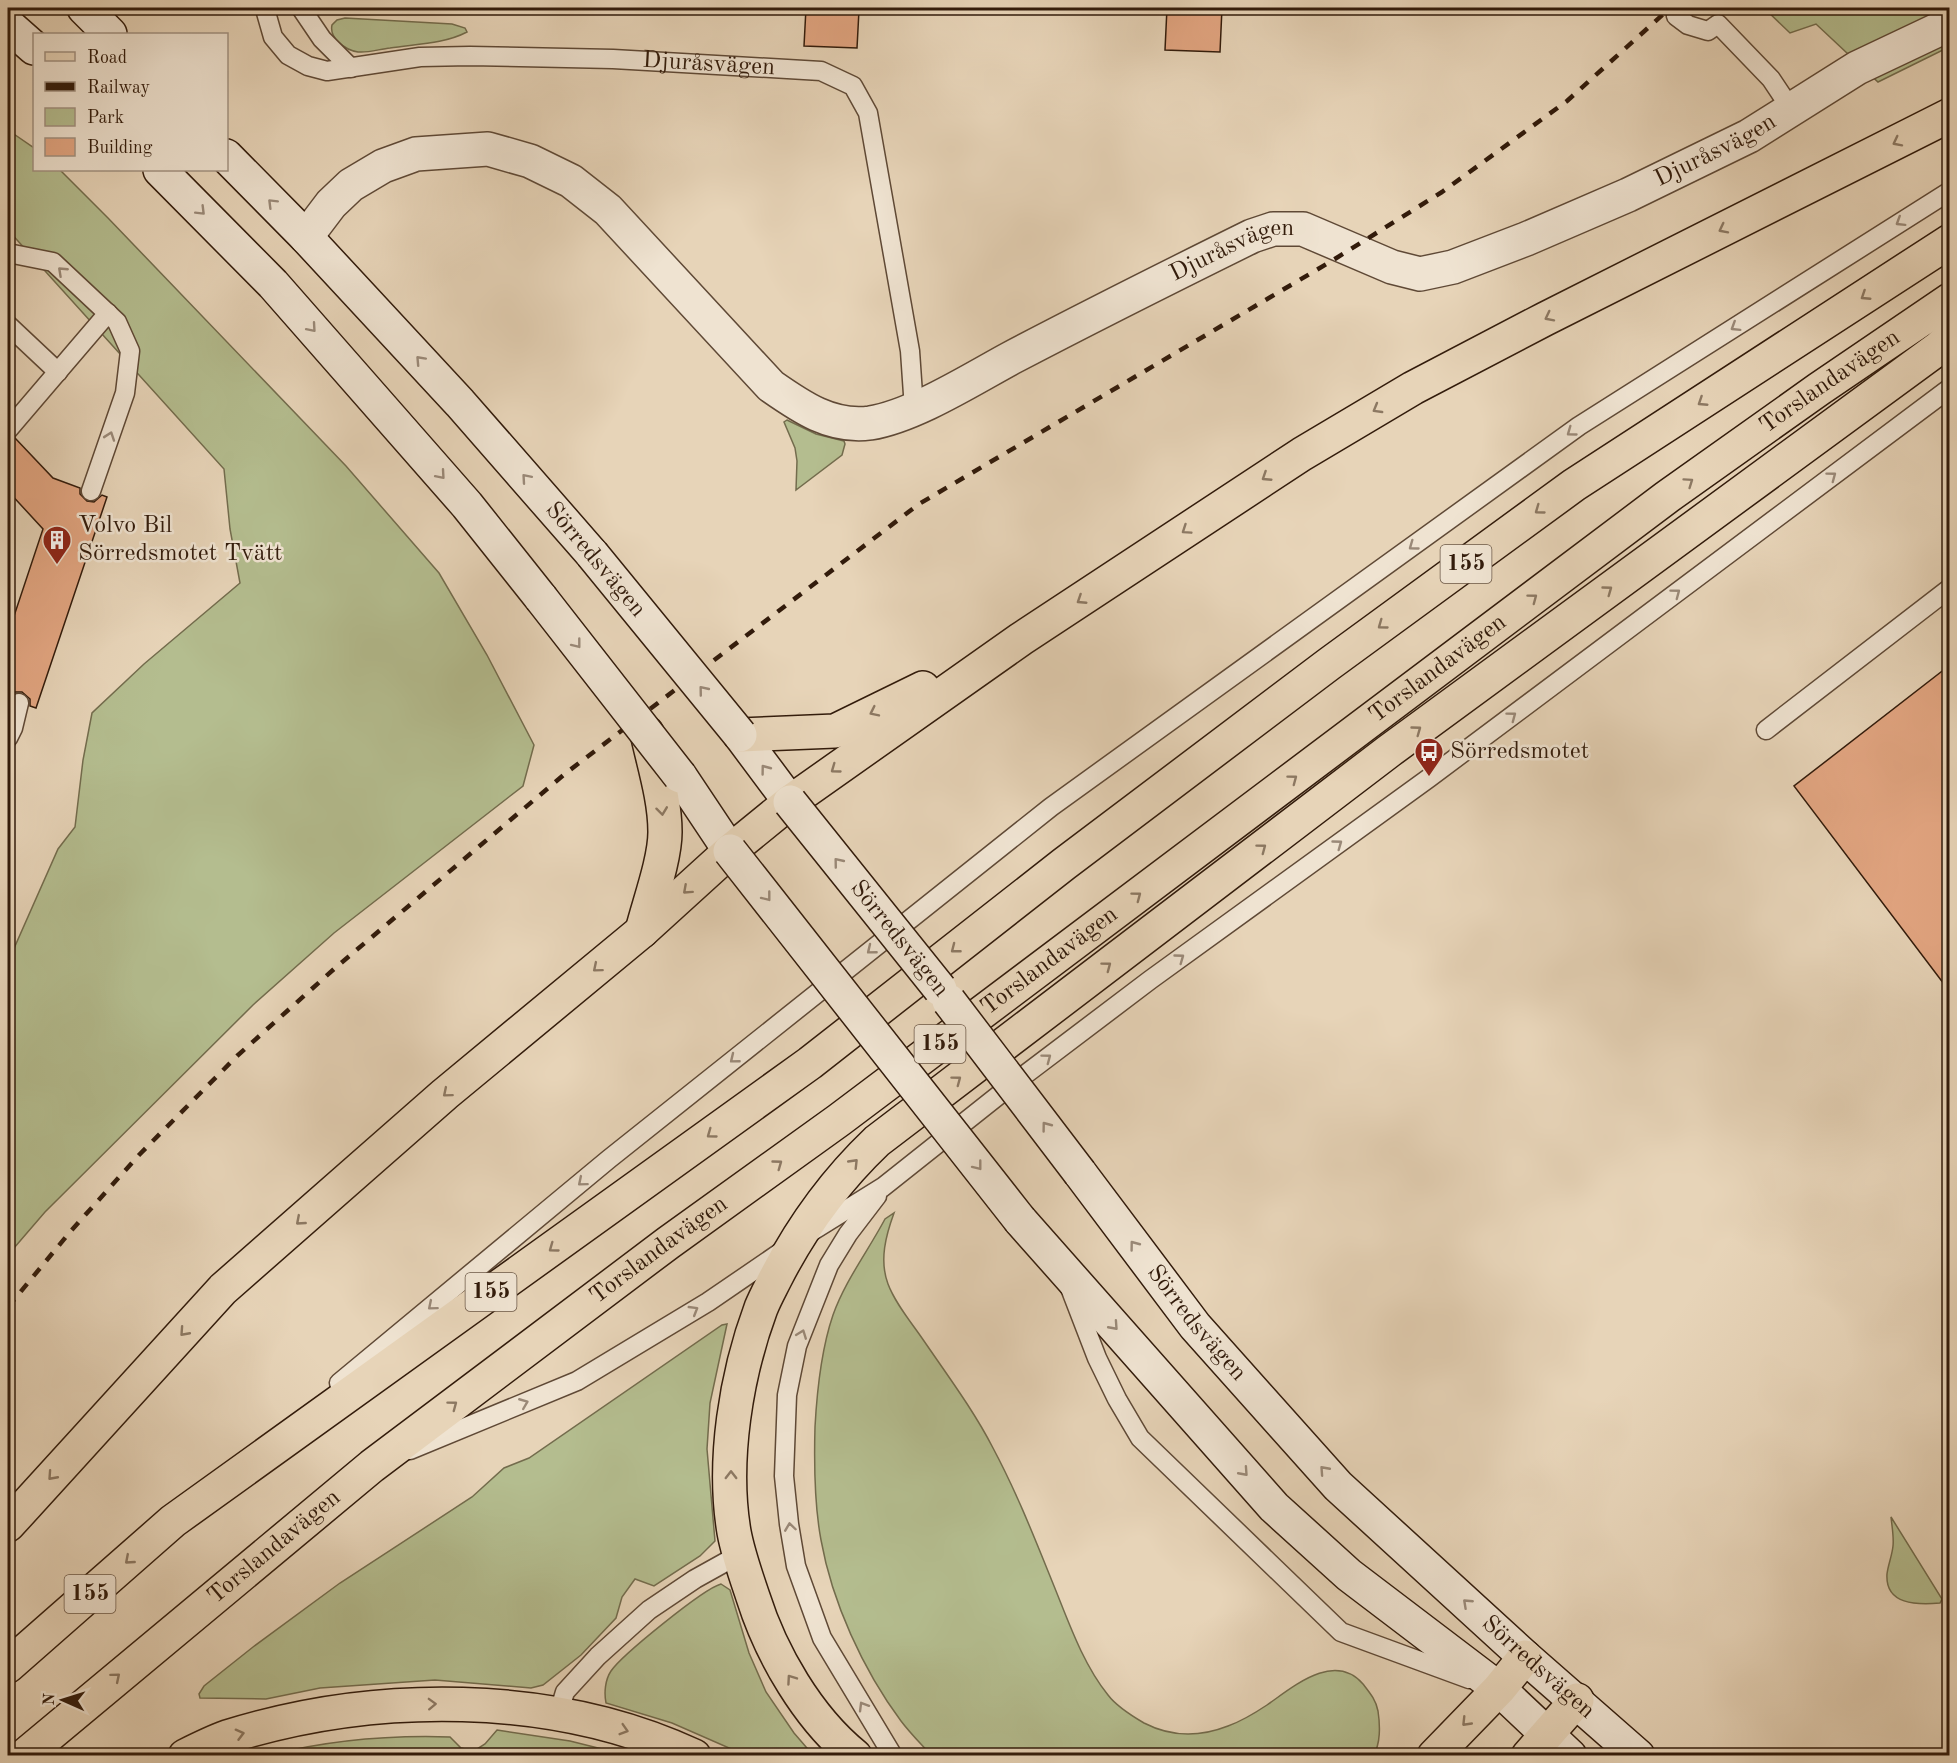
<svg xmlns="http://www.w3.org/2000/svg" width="1957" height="1763" font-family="'Old Standard TT',serif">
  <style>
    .green { fill: #b4bd8f; stroke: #736c4d; stroke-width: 1.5 }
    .building { fill: #e3a682; stroke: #321b0b; stroke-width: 1.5 }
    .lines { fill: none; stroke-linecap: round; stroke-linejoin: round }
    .lane-casing { stroke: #5f4936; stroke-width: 21 }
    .street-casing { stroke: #5f4936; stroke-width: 36 }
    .secondary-casing { stroke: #321b0b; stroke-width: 36 }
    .primary-casing { stroke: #321b0b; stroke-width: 36 }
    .lane { stroke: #efe3d1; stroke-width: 18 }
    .street { stroke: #efe3d1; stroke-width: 33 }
    .secondary { stroke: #efe3d1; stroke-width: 33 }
    .primary { stroke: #e7d4b8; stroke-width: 33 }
    .rail { stroke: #321b0b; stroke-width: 4.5; stroke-dasharray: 10 10; stroke-linecap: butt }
    .secondary-bridge-casing { stroke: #321b0b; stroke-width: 36; stroke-linecap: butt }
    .secondary-bridge { stroke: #efe3d1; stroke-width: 33 }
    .oneway { stroke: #8c7862 }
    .oneway2 { stroke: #9a8978 }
    .labels { text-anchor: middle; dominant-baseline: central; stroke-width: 5; stroke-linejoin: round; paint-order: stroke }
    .shield { fill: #efe3d1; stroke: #6b5746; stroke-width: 1.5 }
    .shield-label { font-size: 22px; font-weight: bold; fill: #321b0b }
    .street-label { font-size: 24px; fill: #321b0b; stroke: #efe3d1 }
    .poi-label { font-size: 24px; fill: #321b0b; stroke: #efe3d1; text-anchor: start }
  </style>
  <rect width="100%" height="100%" fill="#e7d4b8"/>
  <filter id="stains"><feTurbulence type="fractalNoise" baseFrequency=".00333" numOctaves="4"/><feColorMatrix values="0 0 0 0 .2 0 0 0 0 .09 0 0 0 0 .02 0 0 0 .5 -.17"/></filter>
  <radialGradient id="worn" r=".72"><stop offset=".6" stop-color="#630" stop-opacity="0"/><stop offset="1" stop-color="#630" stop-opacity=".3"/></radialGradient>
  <path class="green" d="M 1764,8 L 1949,8 L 1949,47 L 1878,82 L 1816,24 L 1790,33 Z
    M 345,18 L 452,24 L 465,28 L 467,32 C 444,44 416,44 390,48 C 380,49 368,53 358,52 C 345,50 329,38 332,25 L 337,20 Z
    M 8,130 L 34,148 L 34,170 L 60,170 L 108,218 L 346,466 L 439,573 L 487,655 L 534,745 L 523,786 L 334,933 L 253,1005 L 45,1212 L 8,1255 L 8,962 L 58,849 L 75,827 L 83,760 L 92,713 L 144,664 L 240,583 L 230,529 L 224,469 L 8,230 Z
    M 787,420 L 816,434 L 844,441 L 845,444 L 842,455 L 796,490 L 797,461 L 795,448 L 784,422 Z
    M 894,1213 C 886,1235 879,1260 888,1284 C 896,1305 912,1323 924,1341 C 948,1376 974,1411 993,1448 C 1017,1493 1035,1539 1054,1586 C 1069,1623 1083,1664 1108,1695 C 1117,1707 1132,1716 1144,1723 C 1171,1737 1200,1737 1228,1726 C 1242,1721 1255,1713 1267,1705 C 1293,1687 1334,1651 1363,1684 C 1370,1693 1376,1700 1378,1711 C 1380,1724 1381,1745 1373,1755 L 931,1755 C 921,1744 910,1733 901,1721 C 863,1670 832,1602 821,1540 C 814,1503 814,1464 815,1427 C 817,1390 821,1350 833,1315 C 845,1281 868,1251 885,1219 Z
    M 727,1324 L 710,1403 L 707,1449 L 715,1541 L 700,1556 L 654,1586 L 635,1579 L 622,1597 L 616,1618 L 581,1655 L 543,1685 L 531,1688 L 435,1680 L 320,1688 L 266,1699 L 200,1698 L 199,1694 L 204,1686 L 253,1647 L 340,1583 L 472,1497 L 504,1468 L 529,1458 L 722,1325 Z
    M 1891,1517 L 1942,1599 L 1940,1603 C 1917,1605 1885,1605 1887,1574 C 1888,1565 1892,1556 1893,1546 C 1894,1537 1892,1527 1891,1517 Z
    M 721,1584 L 730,1590 L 749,1653 L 766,1692 L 794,1733 L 813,1755 L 745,1755 L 672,1723 L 606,1703 C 604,1693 605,1680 611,1671 C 622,1655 703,1589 721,1584 Z
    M 497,1730 L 570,1741 L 626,1755 L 270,1755 C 330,1740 388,1735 450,1737 L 461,1748 L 474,1751 L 485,1744 Z"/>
  <path class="building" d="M 806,8 L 859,10 L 857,48 L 804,46 Z
    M 1167,8 L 1222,8 L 1220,52 L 1165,50 Z
    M 15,438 L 53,478 L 80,488 L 80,494 L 87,501 L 94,502 L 102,495 L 107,497 L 36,708 L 30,706 L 30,699 L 22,692 L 15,692 L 8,699 L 8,634 L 43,529 L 8,491 L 8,441 Z
    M 1950,665 L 1950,992 L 1794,786 Z"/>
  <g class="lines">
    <g class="lane-casing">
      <g id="lane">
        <path d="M 301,8 L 322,39 L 351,68"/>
        <path id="s1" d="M 265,9 L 273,37 L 288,55 L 308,66 L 327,71 L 420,57 L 470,56 L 613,59 L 821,71 L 853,86 L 868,113 L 910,351 L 914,409"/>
        <path d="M 1676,16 L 1688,25 L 1708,31 L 1718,24 L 1771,79 L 1791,109"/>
        <path d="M 8,253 L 53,262 L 117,322 L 130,351 L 125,393 L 91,491"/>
        <path d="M 8,325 L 58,372"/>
        <path d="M 8,430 L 108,313"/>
        <path d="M 1766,730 L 1950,588"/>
        <path d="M 8,738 L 13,728 L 19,703"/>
        <path d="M 877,1196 L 848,1234 L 829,1265 L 797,1346 L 787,1395 L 784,1476 L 789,1524 L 796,1566 L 822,1638 L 893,1756"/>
        <path d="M 809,1233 L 883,1187 L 1014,1083 L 1150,980 L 1429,778 L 1950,388"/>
        <path d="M 1070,1288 L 1097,1358 L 1117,1399 L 1140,1438 L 1341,1632 L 1469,1679"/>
        <path d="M 339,1383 L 609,1159 L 1051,807 L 1579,426 L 1950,191"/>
        <path d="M 410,1450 L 577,1381 L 708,1302 L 784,1250"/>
        <path d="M 558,1715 L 565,1692 L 598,1656 L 649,1610 L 695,1579 L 740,1554"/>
      </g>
    </g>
    <g class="street-casing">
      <g id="street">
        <path id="s2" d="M 306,237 L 331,204 L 351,185 L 383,166 L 416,154 L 488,149 L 530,161 L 571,181 L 608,210 L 771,386 C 801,407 831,428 870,423 C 914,416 972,379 1011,358 C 1091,316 1171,276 1252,236 L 1273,229 L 1303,229 L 1392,267 L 1420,274 L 1453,267 L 1526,239 L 1628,195 L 1749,136 L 1857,68 L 1950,24"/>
      </g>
    </g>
    <g class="secondary-casing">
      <g id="secondary">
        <path d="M 84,8 L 110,34"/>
        <path d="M 8,25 L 34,48"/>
        <path d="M 226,156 L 306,237 L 460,403 L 592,554"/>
        <path d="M 160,170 L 273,284 L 467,505 L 541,598"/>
        <path d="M 740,735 L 790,802"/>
        <path d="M 680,776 L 730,851"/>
        <path id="s3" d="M 1080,1173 L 1195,1326 L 1338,1486 L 1525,1657 L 1638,1756"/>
        <path d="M 1020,1220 L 1274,1507 L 1349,1575 L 1499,1689 L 1570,1756"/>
      </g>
    </g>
    <g class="primary-casing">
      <g id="primary">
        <path d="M 740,735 L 835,731 L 923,688"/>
        <path d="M 642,931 C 649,903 665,860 665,832 C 665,799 654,765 647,733"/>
        <path d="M 8,1525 L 223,1289 L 445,1094 L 642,931 L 730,851 L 790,802 L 1021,639 L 1302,454 L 1413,388 L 1545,319 L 1950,115"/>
        <path d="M 8,1666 L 173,1521 L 810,1063 L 1064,864 L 1329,664 L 1574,485 L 1950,241"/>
        <path id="s4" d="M 24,1756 L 372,1466 L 668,1243 L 839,1120 L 1667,497 L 1819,389 L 1950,300"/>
        <path d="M 185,1756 C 199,1749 213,1742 227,1737 C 374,1691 553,1690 694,1756"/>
        <path d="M 855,1756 C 808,1718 771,1654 753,1597 C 746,1576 738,1554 734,1532 C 722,1461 736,1375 761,1308 C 765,1298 770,1289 775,1279 C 801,1228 835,1181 877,1141 L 1389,751 L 1940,347 L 1950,337"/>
        <path d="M 1434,1756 L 1499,1689 L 1525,1657"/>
        <path d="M 1528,1756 L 1577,1700"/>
      </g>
    </g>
    <use href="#lane" class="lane"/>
    <use href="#street" class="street"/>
    <use href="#secondary" class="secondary"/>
    <use href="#primary" class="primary"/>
    <path class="rail" d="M 8,1307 L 70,1232 L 139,1155 L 237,1056 L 334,969 L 566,773 L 919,504 L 1330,262 L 1442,192 L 1567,101 L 1670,8"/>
    <g class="secondary-bridge-casing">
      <path id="secondary-bridge" d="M 592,554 L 740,735
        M 541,598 L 680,776
        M 790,802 L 940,989
        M 730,851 L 1020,1220
        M 949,1001 L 1080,1173"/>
    </g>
    <use href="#secondary-bridge" class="secondary-bridge"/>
  </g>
  <defs><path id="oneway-chevron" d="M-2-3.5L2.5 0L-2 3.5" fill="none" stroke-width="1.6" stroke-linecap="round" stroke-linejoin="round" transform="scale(1.5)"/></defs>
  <g class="oneway">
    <use href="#oneway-chevron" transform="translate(1897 142) rotate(153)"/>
    <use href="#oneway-chevron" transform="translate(1723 229) rotate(153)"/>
    <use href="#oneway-chevron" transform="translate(1865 296) rotate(147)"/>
    <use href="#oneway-chevron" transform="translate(1549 317) rotate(153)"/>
    <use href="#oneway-chevron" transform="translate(1702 402) rotate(147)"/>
    <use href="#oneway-chevron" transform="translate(1377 409) rotate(150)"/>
    <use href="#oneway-chevron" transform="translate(1266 477) rotate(147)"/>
    <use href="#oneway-chevron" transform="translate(1689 482) rotate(-35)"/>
    <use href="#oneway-chevron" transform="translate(1539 510) rotate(144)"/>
    <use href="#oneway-chevron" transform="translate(1186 530) rotate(146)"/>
    <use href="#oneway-chevron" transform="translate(1608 590) rotate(-36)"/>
    <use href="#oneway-chevron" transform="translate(1533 598) rotate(-37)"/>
    <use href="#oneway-chevron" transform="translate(1081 600) rotate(147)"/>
    <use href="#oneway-chevron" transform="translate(1382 625) rotate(144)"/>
    <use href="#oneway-chevron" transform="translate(874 712) rotate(154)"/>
    <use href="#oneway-chevron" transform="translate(1417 730) rotate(-36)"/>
    <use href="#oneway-chevron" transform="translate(835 769) rotate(144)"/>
    <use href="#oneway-chevron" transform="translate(1293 779) rotate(-37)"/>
    <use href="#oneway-chevron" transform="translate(662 811) rotate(83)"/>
    <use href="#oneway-chevron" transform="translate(1262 848) rotate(-37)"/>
    <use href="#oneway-chevron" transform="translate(687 890) rotate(138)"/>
    <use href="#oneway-chevron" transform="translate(1137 896) rotate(-37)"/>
    <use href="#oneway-chevron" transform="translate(955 949) rotate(142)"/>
    <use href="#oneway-chevron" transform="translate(1107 966) rotate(-37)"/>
    <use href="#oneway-chevron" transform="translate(597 968) rotate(140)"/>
    <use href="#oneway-chevron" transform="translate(957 1080) rotate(-37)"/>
    <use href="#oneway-chevron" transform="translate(447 1093) rotate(140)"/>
    <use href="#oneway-chevron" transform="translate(711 1134) rotate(144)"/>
    <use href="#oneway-chevron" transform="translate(854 1163) rotate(-46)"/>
    <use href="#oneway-chevron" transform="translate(778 1164) rotate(-36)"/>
    <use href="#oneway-chevron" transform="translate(300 1221) rotate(139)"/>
    <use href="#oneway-chevron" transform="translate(553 1248) rotate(144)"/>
    <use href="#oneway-chevron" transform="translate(184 1332) rotate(132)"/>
    <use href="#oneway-chevron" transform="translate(453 1405) rotate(-37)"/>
    <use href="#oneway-chevron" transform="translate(731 1475) rotate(-90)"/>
    <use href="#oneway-chevron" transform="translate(52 1476) rotate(132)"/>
    <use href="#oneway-chevron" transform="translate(129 1560) rotate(139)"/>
    <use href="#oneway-chevron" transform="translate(116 1677) rotate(-40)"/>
    <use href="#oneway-chevron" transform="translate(791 1679) rotate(-125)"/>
    <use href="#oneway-chevron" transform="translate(432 1704) rotate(-2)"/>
    <use href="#oneway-chevron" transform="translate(1466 1722) rotate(134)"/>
    <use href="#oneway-chevron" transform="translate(624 1730) rotate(17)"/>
    <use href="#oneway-chevron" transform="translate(240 1734) rotate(-15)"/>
  </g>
  <g class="oneway2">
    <use href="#oneway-chevron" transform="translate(272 203) rotate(-135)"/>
    <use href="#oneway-chevron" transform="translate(201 211) rotate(45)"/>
    <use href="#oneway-chevron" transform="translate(1900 222) rotate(148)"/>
    <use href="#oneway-chevron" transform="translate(62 271) rotate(-137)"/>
    <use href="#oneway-chevron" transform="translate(1735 327) rotate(148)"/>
    <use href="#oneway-chevron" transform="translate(312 328) rotate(49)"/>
    <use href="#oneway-chevron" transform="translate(420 360) rotate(-133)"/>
    <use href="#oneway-chevron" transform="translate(1571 432) rotate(144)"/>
    <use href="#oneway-chevron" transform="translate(110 436) rotate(-71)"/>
    <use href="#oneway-chevron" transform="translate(441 475) rotate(49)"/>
    <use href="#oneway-chevron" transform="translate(1832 476) rotate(-37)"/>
    <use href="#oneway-chevron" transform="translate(526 478) rotate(-131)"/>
    <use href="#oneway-chevron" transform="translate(1413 546) rotate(144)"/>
    <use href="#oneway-chevron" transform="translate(1676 593) rotate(-37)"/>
    <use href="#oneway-chevron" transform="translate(577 644) rotate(52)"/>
    <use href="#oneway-chevron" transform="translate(703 690) rotate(-129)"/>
    <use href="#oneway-chevron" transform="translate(1512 716) rotate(-37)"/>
    <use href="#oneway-chevron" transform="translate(765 769) rotate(-127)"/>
    <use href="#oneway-chevron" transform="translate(1338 844) rotate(-36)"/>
    <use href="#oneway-chevron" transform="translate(838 862) rotate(-129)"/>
    <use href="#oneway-chevron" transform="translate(767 897) rotate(52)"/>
    <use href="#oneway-chevron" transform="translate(871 950) rotate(141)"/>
    <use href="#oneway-chevron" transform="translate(1180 958) rotate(-36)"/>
    <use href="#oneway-chevron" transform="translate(1047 1058) rotate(-37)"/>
    <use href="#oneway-chevron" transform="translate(734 1059) rotate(141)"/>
    <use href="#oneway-chevron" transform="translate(1046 1126) rotate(-127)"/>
    <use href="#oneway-chevron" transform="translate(978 1166) rotate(52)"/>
    <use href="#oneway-chevron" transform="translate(582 1182) rotate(140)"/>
    <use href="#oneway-chevron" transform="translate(1134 1245) rotate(-127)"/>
    <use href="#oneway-chevron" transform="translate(432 1306) rotate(140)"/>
    <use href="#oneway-chevron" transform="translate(694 1310) rotate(-31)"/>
    <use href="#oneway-chevron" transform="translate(1114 1326) rotate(48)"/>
    <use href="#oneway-chevron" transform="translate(802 1334) rotate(-69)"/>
    <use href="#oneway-chevron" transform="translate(524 1403) rotate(-22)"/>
    <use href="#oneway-chevron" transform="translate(1324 1470) rotate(-132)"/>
    <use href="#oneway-chevron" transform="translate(1244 1472) rotate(48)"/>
    <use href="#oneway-chevron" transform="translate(790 1527) rotate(-98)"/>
    <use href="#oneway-chevron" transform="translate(1467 1603) rotate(-137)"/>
    <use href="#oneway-chevron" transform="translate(863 1706) rotate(-121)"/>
  </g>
  <defs>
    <g id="building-pin" transform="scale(1.5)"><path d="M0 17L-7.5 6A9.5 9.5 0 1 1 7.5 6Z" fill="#8f2418" stroke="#efe3d1"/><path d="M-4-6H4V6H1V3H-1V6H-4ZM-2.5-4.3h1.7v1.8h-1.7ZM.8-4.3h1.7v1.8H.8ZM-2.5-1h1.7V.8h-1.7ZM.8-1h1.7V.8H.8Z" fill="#fff"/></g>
    <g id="bus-pin" transform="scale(1.5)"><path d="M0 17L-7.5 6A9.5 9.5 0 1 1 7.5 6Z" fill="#8f2418" stroke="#efe3d1"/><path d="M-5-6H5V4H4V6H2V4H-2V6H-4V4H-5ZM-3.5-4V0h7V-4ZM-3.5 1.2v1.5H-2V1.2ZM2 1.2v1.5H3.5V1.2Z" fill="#fff"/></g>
  </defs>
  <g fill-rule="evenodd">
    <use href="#building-pin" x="57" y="540"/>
    <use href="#bus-pin" x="1429" y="752"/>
  </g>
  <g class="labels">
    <g class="shield">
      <rect x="1440.5" y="545" width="51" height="38" rx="4.5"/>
      <rect x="914.5" y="1025" width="51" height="38" rx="4.5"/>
      <rect x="465.5" y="1273" width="51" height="38" rx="4.5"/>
      <rect x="64.5" y="1575" width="51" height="38" rx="4.5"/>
    </g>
    <g class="shield-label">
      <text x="1466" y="564">155</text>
      <text x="940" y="1044">155</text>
      <text x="491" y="1292">155</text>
      <text x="90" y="1594">155</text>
    </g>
    <g class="street-label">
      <text stroke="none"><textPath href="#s1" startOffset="478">Djuråsvägen</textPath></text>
      <text stroke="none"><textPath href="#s2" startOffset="1623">Djuråsvägen</textPath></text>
      <text stroke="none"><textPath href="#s2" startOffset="1101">Djuråsvägen</textPath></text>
      <text stroke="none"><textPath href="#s4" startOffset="2270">Torslandavägen</textPath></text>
      <text transform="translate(595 560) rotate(50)">Sörredsvägen</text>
      <text stroke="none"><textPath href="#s4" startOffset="1784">Torslandavägen</textPath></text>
      <text transform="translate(899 939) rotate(51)">Sörredsvägen</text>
      <text stroke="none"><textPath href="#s4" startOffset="1298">Torslandavägen</textPath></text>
      <text stroke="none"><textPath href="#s4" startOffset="812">Torslandavägen</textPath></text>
      <text stroke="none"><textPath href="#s3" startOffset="190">Sörredsvägen</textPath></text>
      <text stroke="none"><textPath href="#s4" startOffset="326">Torslandavägen</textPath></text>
      <text stroke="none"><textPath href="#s3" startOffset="676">Sörredsvägen</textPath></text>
    </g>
    <g class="poi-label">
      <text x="78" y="526">Volvo Bil<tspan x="78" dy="28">Sörredsmotet Tvätt</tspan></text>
      <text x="1450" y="752">Sörredsmotet</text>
    </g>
  </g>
  <rect width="1957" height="1763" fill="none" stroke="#e7d4b8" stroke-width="30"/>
  <rect x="9" y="9" width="1939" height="1745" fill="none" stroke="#321b0b" stroke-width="3"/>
  <rect x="15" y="15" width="1927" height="1733" fill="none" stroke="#321b0b" stroke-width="1.5"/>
  <rect x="33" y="33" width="195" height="138" fill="#efe3d1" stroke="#a39382" stroke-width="1.5"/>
  <rect x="45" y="52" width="30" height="9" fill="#e7d4b8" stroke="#a39382" stroke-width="1.5"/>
  <text x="87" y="63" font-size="18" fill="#321b0b">Road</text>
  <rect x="45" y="82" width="30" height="9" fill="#321b0b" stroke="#a39382" stroke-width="1.5"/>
  <text x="87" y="93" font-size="18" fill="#321b0b">Railway</text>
  <rect x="45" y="108" width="30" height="18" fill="#b4bd8f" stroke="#a39382" stroke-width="1.5"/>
  <text x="87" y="123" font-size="18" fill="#321b0b">Park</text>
  <rect x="45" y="138" width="30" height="18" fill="#e3a682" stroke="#a39382" stroke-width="1.5"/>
  <text x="87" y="153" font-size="18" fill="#321b0b">Building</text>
  <g transform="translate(63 1700) rotate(273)" stroke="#efe3d1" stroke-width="4.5" paint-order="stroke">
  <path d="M0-4.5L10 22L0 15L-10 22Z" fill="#321b0b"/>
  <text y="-9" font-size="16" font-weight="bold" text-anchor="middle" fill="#321b0b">N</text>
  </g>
  <rect width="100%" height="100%" filter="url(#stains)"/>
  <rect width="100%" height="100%" fill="url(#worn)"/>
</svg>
